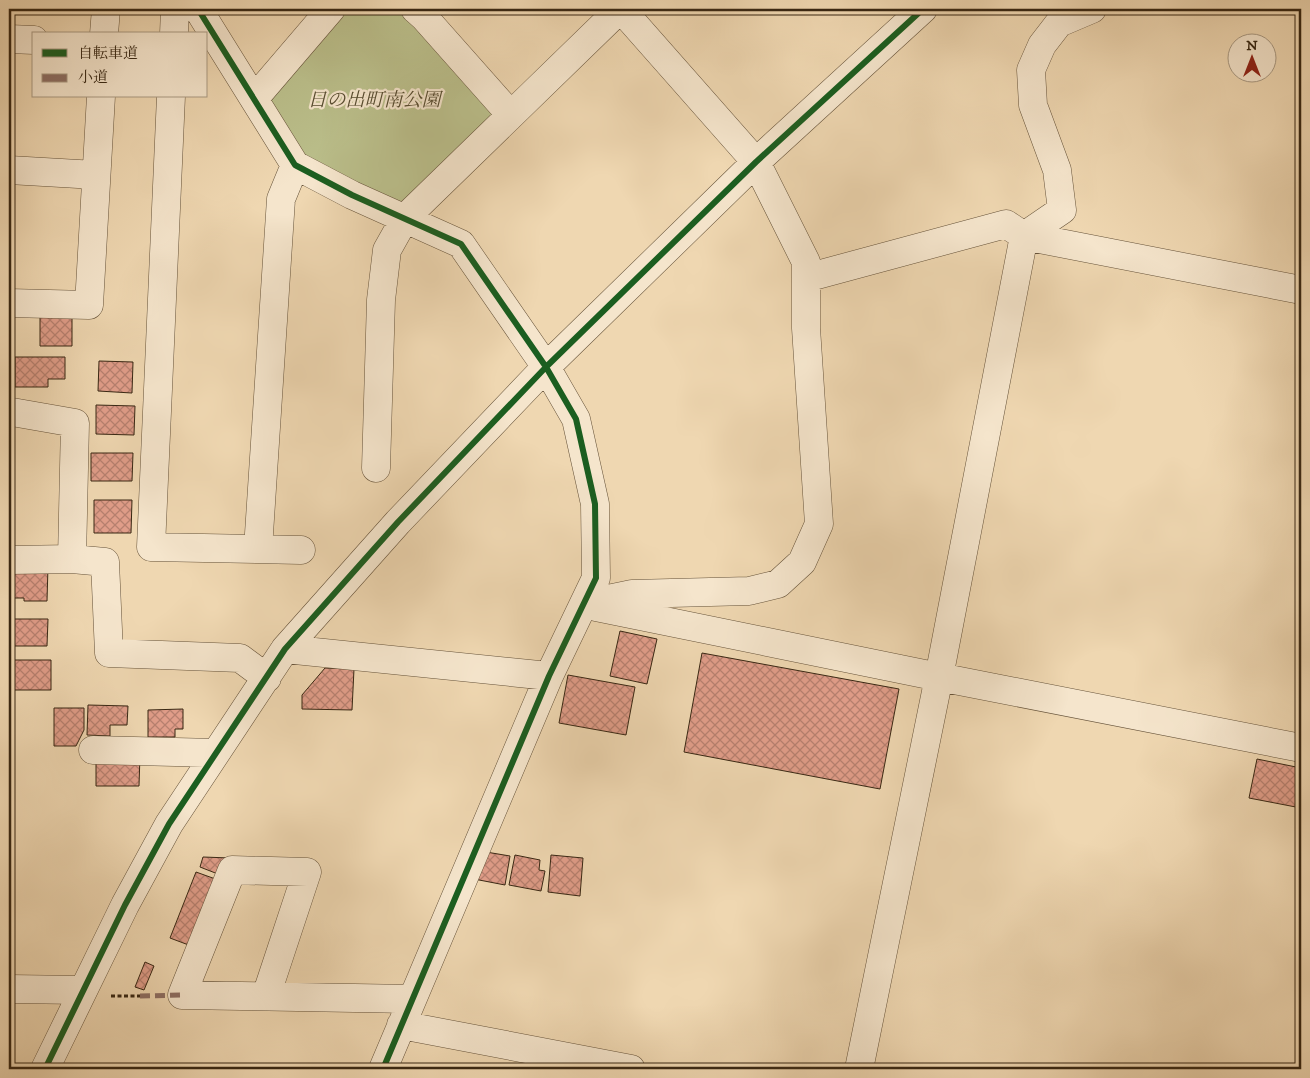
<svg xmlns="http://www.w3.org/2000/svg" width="1310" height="1078" font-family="'IM FELL DW Pica','Noto Serif JP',serif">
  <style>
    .green { fill: #babe8a; stroke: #79724e }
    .building { fill: url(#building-cross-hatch); stroke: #382713 }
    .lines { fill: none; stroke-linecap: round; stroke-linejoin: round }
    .minor-casing { stroke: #66533a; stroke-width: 29 }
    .path { stroke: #382713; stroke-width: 3; stroke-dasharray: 4 2.5; stroke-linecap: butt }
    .minor { stroke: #f5e5cc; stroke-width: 28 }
    .quiet { stroke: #8d6e63; stroke-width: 5; stroke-dasharray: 10 5; stroke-linecap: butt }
    .cycleway-casing { stroke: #f5e5cc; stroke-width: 9 }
    .cycleway { stroke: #1b5e20; stroke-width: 6 }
    .labels { text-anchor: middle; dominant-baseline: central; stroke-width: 4.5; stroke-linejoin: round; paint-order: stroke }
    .park-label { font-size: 19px; font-style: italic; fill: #584d31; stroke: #f5e5cc }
  </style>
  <defs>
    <pattern id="building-cross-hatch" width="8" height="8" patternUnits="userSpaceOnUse" patternTransform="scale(1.25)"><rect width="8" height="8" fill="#e09d89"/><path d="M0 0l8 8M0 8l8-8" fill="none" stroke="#b7806f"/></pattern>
  </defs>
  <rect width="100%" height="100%" fill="#efd7b1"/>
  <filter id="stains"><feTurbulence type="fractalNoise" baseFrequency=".004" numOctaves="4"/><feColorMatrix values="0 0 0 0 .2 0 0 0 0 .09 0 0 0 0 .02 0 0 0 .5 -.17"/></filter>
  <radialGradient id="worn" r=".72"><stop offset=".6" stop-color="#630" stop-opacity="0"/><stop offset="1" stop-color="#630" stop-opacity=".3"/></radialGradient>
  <path class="green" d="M 341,9 L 402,9 L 500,113 L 402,209 L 299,156 L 263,100 Z"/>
  <path class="building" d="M 40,317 L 72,317 L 72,346 L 40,346 Z
    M 15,357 L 65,357 L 65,379 L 48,379 L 48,387 L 15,387 Z
    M 99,361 L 133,362 L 132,393 L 98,391 Z
    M 96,405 L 135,406 L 134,435 L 96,434 Z
    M 91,453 L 133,453 L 132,481 L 91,481 Z
    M 94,500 L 132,500 L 131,533 L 94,533 Z
    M 9,566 L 48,566 L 47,601 L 24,601 L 24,598 L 12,598 L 12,592 L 9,592 Z
    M 9,619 L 48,619 L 47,646 L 9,646 Z
    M 620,631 L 657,639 L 647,684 L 610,676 Z
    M 702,653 L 899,689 L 880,789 L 684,752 Z
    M 9,660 L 51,660 L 51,690 L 9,690 Z
    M 325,668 L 354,669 L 352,710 L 302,709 L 302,695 Z
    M 568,675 L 635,687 L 626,735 L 559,723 Z
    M 1301,675 L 1301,704 L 1296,703 Z
    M 88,705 L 128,706 L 127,725 L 110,725 L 110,736 L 87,735 Z
    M 54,708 L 84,708 L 84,730 L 76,746 L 54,746 Z
    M 183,709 L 183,729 L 175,729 L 175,737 L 148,737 L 148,710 Z
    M 140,755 L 139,786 L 96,786 L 96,761 Z
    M 1257,759 L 1301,768 L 1301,808 L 1249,798 Z
    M 480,851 L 510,856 L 505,885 L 474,879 Z
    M 515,855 L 540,860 L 539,870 L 545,871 L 541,891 L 509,885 Z
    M 551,855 L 583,858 L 580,896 L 548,892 Z
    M 203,857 L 230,858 L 223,876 L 200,867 Z
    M 9,870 L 14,870 L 9,947 Z
    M 196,872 L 221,881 L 194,947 L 170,938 Z
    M 145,962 L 154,966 L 144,990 L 135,987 Z"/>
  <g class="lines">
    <g class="minor-casing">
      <path id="minor" d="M 198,9 L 295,165 L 352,195 L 461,244 L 546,367 L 576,419 L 595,504 L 596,578 L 549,676 L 383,1069
        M 415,9 L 424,17 L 510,114
        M 104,34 L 106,9
        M 174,34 L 175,9
        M 9,39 L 34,40
        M 171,96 L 151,547 L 301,550
        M 254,99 L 331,9
        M 9,170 L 96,175
        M 806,278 L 1006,224 L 1024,236 L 1301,290
        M 9,303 L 89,305 L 101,96
        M 12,412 L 75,423 L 72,559
        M 376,468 L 381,300 L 387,250 L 405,218 L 620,9
        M 258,549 L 281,199 L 295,165
        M 9,560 L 72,559 L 105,562 L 109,653 L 240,658 L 267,678
        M 584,604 L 632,594 L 749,591 L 778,584 L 802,562 L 819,524 L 806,328 L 806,262 L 756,162 L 621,9
        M 596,607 L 939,677 L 1301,748
        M 285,649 L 549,676
        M 93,750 L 216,753
        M 9,989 L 82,990
        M 266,996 L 307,872 L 232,870 L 182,995 L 412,999
        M 401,1025 L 631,1069
        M 45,1069 L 125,905 L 169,824 L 285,649 L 398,522 L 546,367 L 756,162 L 923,9
        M 859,1069 L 939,677 L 1024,236 L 1062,210 L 1057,170 L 1033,105 L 1031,70 L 1042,45 L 1059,23 L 1092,9"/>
    </g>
    <path class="path" d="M 111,996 L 140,996"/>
    <use href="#minor" class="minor"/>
    <path class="quiet" d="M 140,996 L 182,995"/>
    <g class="cycleway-casing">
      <path id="cycleway" d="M 198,9 L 295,165 L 352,195 L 461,244 L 546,367 L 576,419 L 595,504 L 596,578 L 549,676 L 383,1069
        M 45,1069 L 125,905 L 169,824 L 285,649 L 398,522 L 546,367 L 756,162 L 923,9"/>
    </g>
    <use href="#cycleway" class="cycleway"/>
  </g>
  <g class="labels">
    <g class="park-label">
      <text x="374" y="100">日の出町南公園</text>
    </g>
  </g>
  <rect width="1310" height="1078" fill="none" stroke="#efd7b1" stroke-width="30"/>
  <rect x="10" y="10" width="1290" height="1058" fill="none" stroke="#382713" stroke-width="2.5"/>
  <rect x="15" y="15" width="1280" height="1048" fill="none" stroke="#382713"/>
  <rect x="32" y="32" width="175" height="65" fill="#f5e5cc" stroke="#a99982"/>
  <rect x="42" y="49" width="25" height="8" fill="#1b5e20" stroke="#a99982"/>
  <text x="78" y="58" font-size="15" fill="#382713">自転車道</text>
  <rect x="42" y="74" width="25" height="8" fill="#8d6e63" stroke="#a99982"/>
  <text x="78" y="82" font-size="15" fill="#382713">小道</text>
  <g transform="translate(1252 58)"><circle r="24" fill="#f5e5cc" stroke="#a99982"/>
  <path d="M0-4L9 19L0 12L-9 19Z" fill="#8f2418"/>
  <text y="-8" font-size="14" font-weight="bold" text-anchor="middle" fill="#382713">N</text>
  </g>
  <rect width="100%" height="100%" filter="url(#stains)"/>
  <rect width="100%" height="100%" fill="url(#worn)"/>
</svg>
